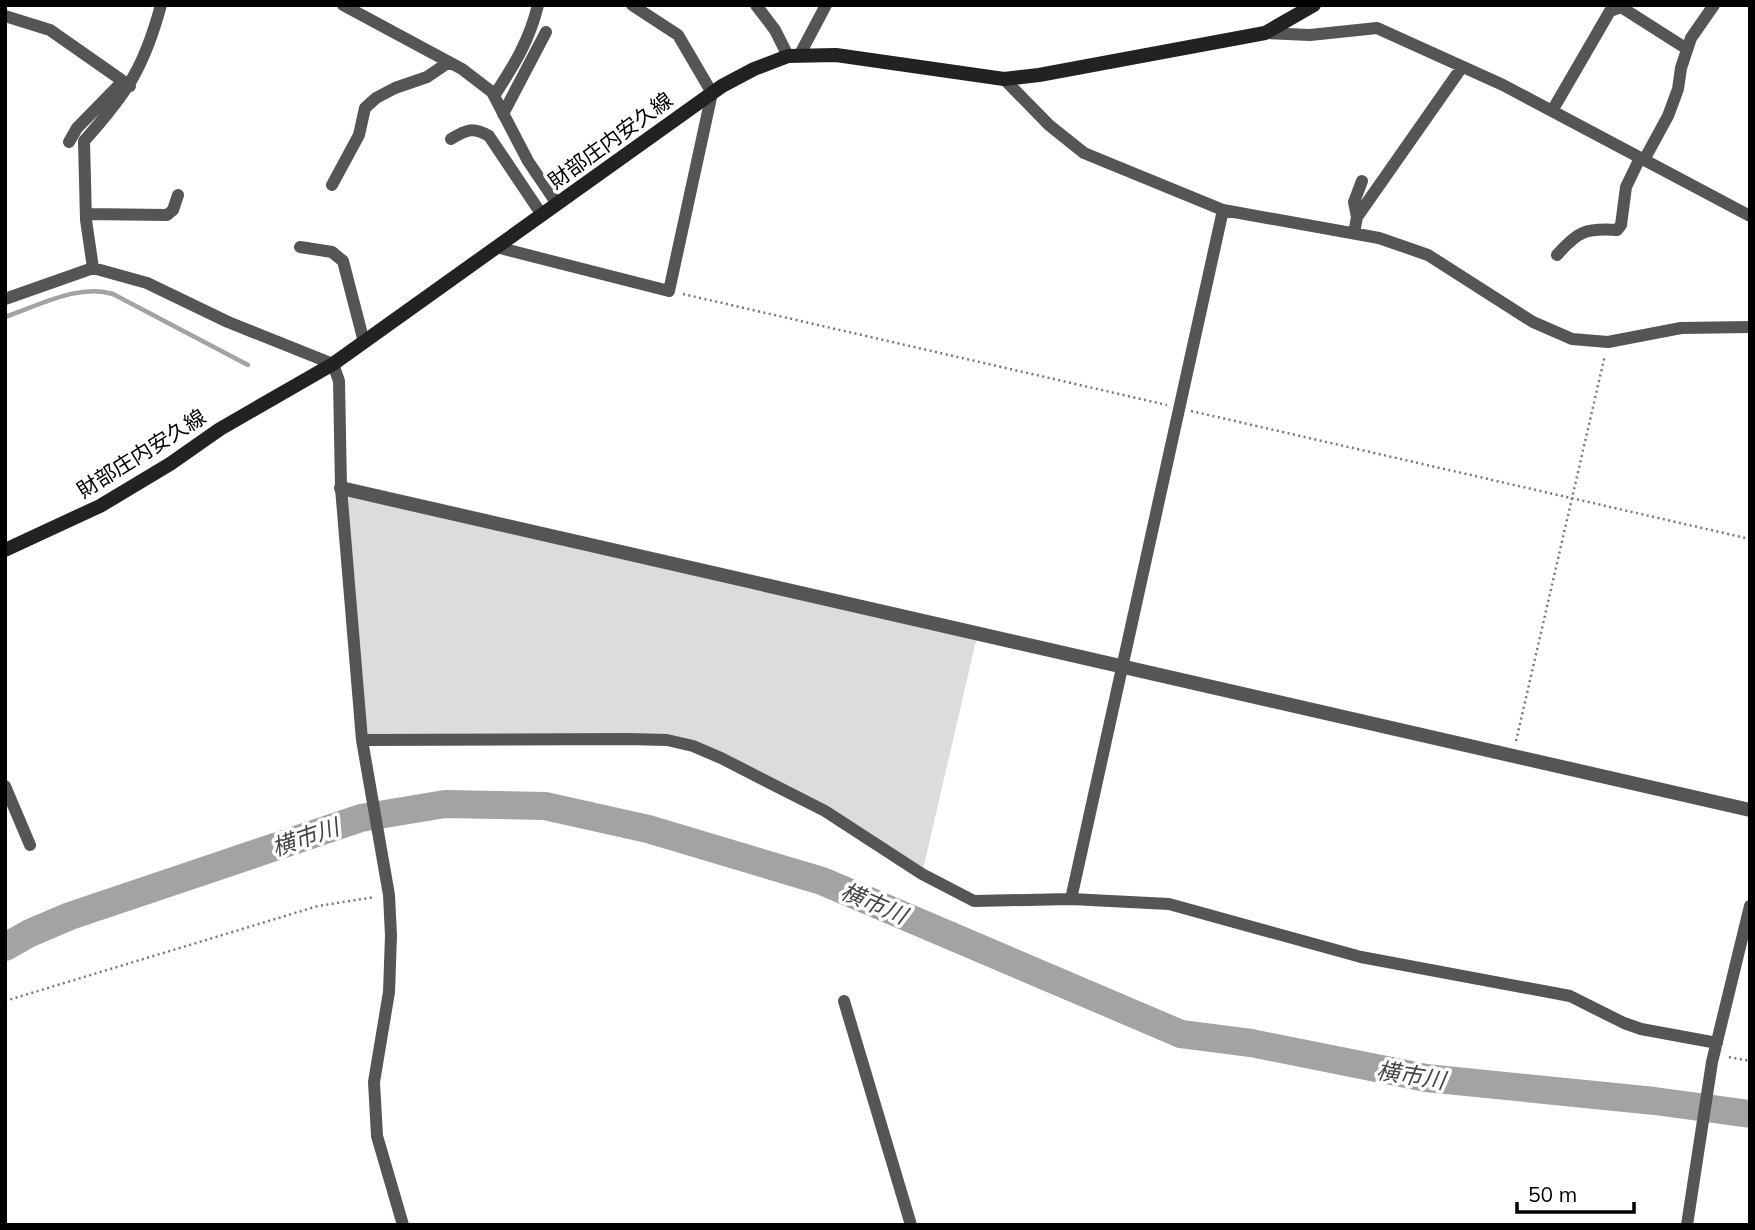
<svg xmlns="http://www.w3.org/2000/svg" width="1755" height="1230" font-family="Mulish,'Noto Sans JP',sans-serif">
  <style>
    .green { fill: #dcdcdc }
    .lines { fill: none; stroke-linecap: round; stroke-linejoin: round }
    .stream { stroke: #a3a3a3; stroke-width: 4.5 }
    .river { stroke: #a3a3a3; stroke-width: 28 }
    .path { stroke: #777; stroke-width: 2.5; stroke-dasharray: 2 3.5; stroke-linecap: butt }
    .minor { stroke: #555; stroke-width: 12 }
    .tertiary { stroke: #555; stroke-width: 14 }
    .secondary { stroke: #222; stroke-width: 14 }
    .labels { text-anchor: middle; dominant-baseline: central; stroke-width: 7; stroke-linejoin: round; paint-order: stroke }
    .street-label { font-size: 21px; fill: #000; stroke: #fff }
    .water-label { font-size: 23px; font-style: italic; fill: #444; stroke: #fff }
  </style>
  <rect width="100%" height="100%" fill="#fff"/>
  <path class="green" d="M 341,488 L 978,632 L 922,874 L 825,811 L 693,746 L 362,740 Z"/>
  <g class="lines">
    <path class="stream" d="M 5,317 C 38,306 79,283 113,294 L 248,365"/>
    <path class="river" d="M 5,947 L 30,933 L 70,916 L 361,818 L 445,804 L 545,806 L 648,829 L 822,881 L 1181,1034 L 1251,1043 L 1426,1078 L 1655,1101 L 1750,1114"/>
    <path class="path" d="M 683,294 L 1167,405
      M 1191,411 L 1750,539
      M 1516,741 L 1605,355
      M 5,1001 L 318,906 L 375,897
      M 1729,1057 L 1750,1061"/>
    <path class="minor" d="M 343,5 L 462,69 L 492,92 L 528,161 L 557,204
      M 756,5 L 775,30 L 788,56
      M 5,16 L 50,30 L 130,86
      M 1265,33 L 1310,35 L 1377,28 L 1503,85 L 1750,216
      M 799,56 L 826,5
      M 1004,79 L 1049,125 L 1084,153 L 1223,210 L 1379,238 L 1428,255 L 1533,322 L 1572,339 L 1608,342 L 1681,328 L 1750,327
      M 494,96 C 514,65 529,42 538,5
      M 1552,111 L 1610,11 L 1621,7 L 1687,49
      M 503,114 L 546,32
      M 451,139 C 467,129 474,127 489,136 L 542,215
      M 69,142 L 77,128 L 123,81
      M 1644,160 L 1668,116 L 1678,89 L 1681,68 L 1691,38 L 1714,5
      M 332,185 L 359,135 L 365,108 L 376,98 L 395,88 L 427,77 L 449,62
      M 86,214 L 167,215 L 173,210 L 178,195
      M 1357,217 L 1354,202 L 1362,181
      M 1354,233 L 1357,217 L 1462,67
      M 300,247 L 332,252 L 343,261 L 364,342
      M 496,247 L 669,291 L 712,93 L 678,35 L 632,5
      M 1557,255 C 1578,231 1586,228 1617,230 L 1621,225 L 1626,187 L 1640,158
      M 93,268 L 86,220 L 84,141 C 127,93 144,68 161,5
      M 5,299 L 93,268 L 147,283 L 228,322 L 333,364 L 339,381 L 341,488 L 362,740 L 389,895 L 391,936 L 389,992 L 374,1082 L 377,1136 L 403,1225
      M 362,740 L 628,739 L 667,740 L 693,746 L 721,758 L 825,811 L 922,874 L 974,901 L 1071,899 L 1169,904 L 1361,957 L 1570,996 L 1624,1023 L 1641,1029 L 1717,1043
      M 5,786 L 30,845
      M 1071,899 L 1223,210
      M 844,1001 L 911,1225
      M 1687,1225 L 1712,1062 L 1750,906"/>
    <path class="tertiary" d="M 341,488 L 1750,810"/>
    <path class="secondary" d="M 5,550 L 100,506 L 170,464 L 220,429 L 333,364 L 722,86 L 754,69 L 788,56 L 836,55 L 1004,79 L 1039,75 L 1265,33 L 1314,5"/>
  </g>
  <g class="labels">
    <g class="street-label">
      <text transform="translate(610 140) rotate(-36)">財部庄内安久線</text>
      <text transform="translate(141 453) rotate(-32)">財部庄内安久線</text>
    </g>
    <g class="water-label">
      <text transform="translate(305 837) rotate(-19)">横市川</text>
      <text transform="translate(874 903) rotate(23)">横市川</text>
      <text transform="translate(1411 1075) rotate(9)">横市川</text>
    </g>
  </g>
  <rect width="1755" height="1230" fill="none" stroke="#000000" stroke-width="14"/>
  <path d="M1517 1202v10h117v-10" fill="none" stroke="#000000" stroke-width="3.5"/>
  <text x="1528" y="1202" font-size="21" fill="#000000" stroke="#ffffff" stroke-width="5" paint-order="stroke">50 m</text>
</svg>
